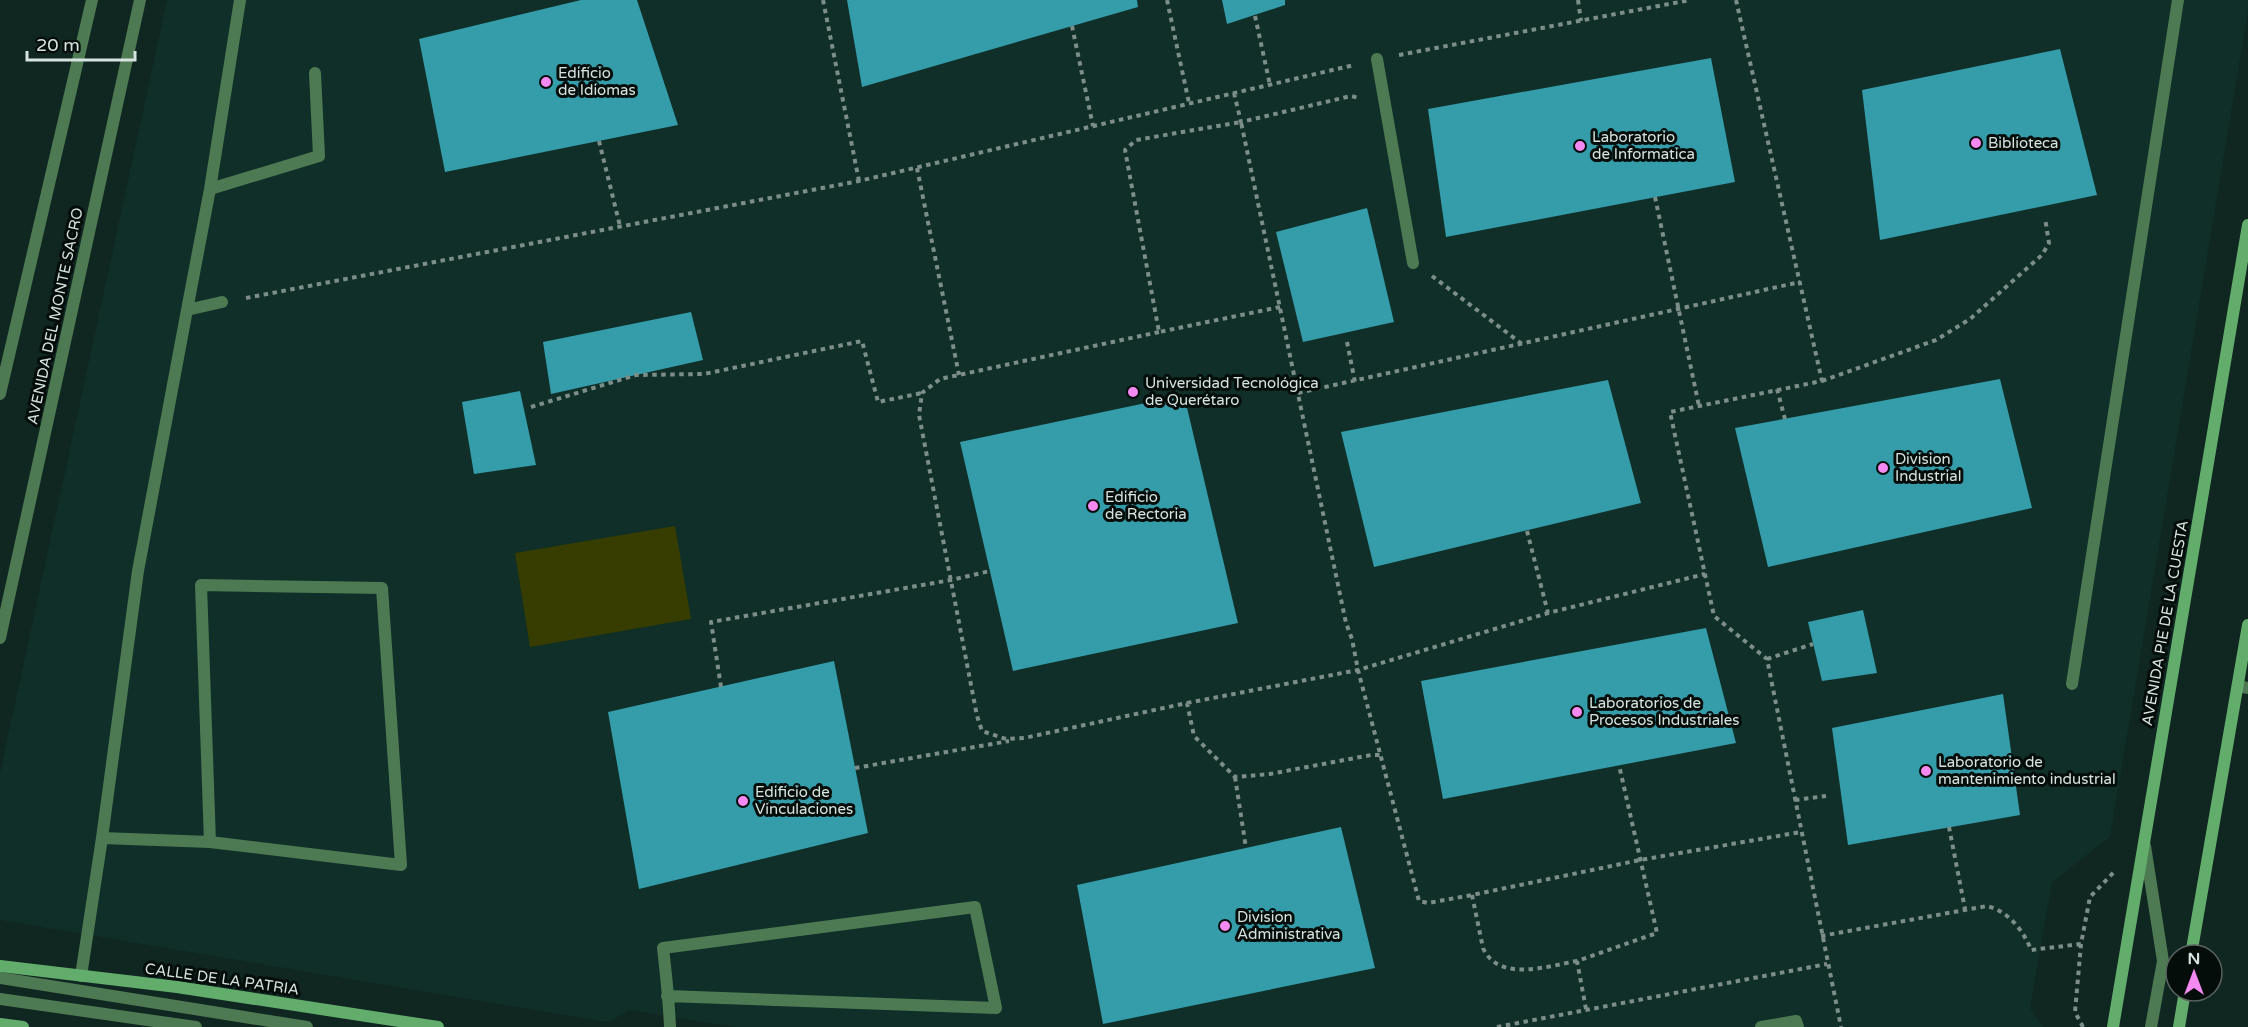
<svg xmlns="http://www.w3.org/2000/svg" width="2248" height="1027" font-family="'Varela Round',sans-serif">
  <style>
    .built { fill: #0f2f28 }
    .green { fill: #373d00 }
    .building { fill: #359caa }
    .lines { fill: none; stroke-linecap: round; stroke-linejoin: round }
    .path { stroke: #7d8e89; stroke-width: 4; stroke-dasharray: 4.5 4.5; stroke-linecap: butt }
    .lane { stroke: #4d7a52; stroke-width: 12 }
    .street { stroke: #4d7a52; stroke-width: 12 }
    .secondary { stroke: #63ad6c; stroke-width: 12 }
    .poi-dot { fill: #f489f1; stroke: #050d0b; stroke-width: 2 }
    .labels { text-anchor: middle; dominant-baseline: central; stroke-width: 6; stroke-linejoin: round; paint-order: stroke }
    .poi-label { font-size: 15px; fill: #d6e3df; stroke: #050d0b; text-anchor: start }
    .street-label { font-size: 15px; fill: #d6e3df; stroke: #050d0b }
  </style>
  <rect width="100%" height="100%" fill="#102621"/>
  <path class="built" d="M 167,0 L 2248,0 L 2248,11 L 2110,837 L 2052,882 L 2030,1008 L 2043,1027 L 735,1027 L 628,1010 L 612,1021 L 601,1021 L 0,920 L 0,773 Z"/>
  <path class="green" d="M 675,526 L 691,619 L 530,647 L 515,553 Z"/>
  <path class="building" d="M 581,0 L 637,0 L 678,125 L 445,172 L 419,39 Z
    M 847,0 L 1137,0 L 1138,7 L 862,87 Z
    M 1222,0 L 1285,0 L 1285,5 L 1227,24 Z
    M 2060,49 L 2097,195 L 1880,240 L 1862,90 Z
    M 1711,58 L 1735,182 L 1446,237 L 1428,109 Z
    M 1367,208 L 1394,322 L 1303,342 L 1276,232 Z
    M 691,312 L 703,360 L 551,394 L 543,342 Z
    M 2000,379 L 2032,508 L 1768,567 L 1735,428 Z
    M 1608,380 L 1641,503 L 1374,567 L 1341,432 Z
    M 520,391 L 536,465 L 474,474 L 462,402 Z
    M 1184,395 L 1238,623 L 1013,671 L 960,442 Z
    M 1863,610 L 1877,673 L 1822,681 L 1808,622 Z
    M 1706,628 L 1736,743 L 1443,799 L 1421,681 Z
    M 834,661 L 868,833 L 639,889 L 608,712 Z
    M 2003,694 L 2020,815 L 1848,845 L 1832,728 Z
    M 1341,827 L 1375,968 L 1103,1024 L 1077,885 Z"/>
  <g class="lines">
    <path class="path" d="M 823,0 L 859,181
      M 1167,0 L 1189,103
      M 1578,0 L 1581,21
      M 1736,0 L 1822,381 L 1670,412 L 1714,616 L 1767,659 L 1841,1027
      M 1255,16 L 1270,85
      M 1072,26 L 1093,126
      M 1399,55 L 1690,0
      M 1234,93 L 1241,122 L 1351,96 L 1359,98
      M 599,141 L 620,226
      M 917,168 L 959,375
      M 1655,197 L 1699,406
      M 1432,276 L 1522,344
      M 246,298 L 859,181 L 1354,65
      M 1280,307 L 1159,332 L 1125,150 L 1136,140 L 1241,122 L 1346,623 L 1352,639 L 1358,670 L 1419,901 L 1428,903 L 1472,895 L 1640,860 L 1801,832
      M 1159,332 L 940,379 L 922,393 L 919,415 L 977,716 L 982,731 L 1006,739 L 1024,738 L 1187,703 L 1194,736 L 1235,777 L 1270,774 L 1371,755 L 1381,755
      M 1347,342 L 1355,382
      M 1822,381 L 1936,340 L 1970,319 L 2042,255 L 2049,243 L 2045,218
      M 1777,389 L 1785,419
      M 1298,393 L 1800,282
      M 531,407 L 636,375 L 704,374 L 862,341 L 878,402 L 922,393
      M 1527,531 L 1548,613
      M 1767,659 L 1813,644
      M 721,687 L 711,622 L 951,580 L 990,571
      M 1187,703 L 1358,670 L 1548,613 L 1705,574
      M 855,768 L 1009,741
      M 1235,777 L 1246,848
      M 1795,800 L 1826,796
      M 1949,827 L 1965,909
      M 1472,895 L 1483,948 C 1499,983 1548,966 1577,961
      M 1821,936 L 1987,906 C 2008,911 2024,931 2031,950 L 2081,944
      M 1586,1009 L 1577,961 L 1657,933 L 1619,765
      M 1497,1027 L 1827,964
      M 2083,1027 L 2075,1012 L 2081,944 L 2090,897 L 2114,872"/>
    <path class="lane" d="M 1377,59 L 1413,263
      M 210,189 L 319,156 L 315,73
      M 187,310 L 210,189 L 240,0
      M 2072,684 L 2178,0
      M 102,838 L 210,842 L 401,865 L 382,588 L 201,585 L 210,842
      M 2145,846 L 2163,961 L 2151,1027
      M 81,976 L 102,838 L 138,571 L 187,310 L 222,302
      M 0,978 L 307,1027
      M 667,996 L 996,1008 L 975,907 L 663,948 C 666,974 669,1001 670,1027
      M 0,999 L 196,1027
      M 1761,1027 L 1796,1021 L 1798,1027"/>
    <path class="street" d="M 0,394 L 92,0
      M 0,638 L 140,0
      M 2238,686 L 2248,688"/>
    <path class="secondary" d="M 2191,955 L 2248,625
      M 0,966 L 177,987 L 438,1027
      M 0,1024 L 23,1027
      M 2113,1027 L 2248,225
      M 2179,1027 L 2185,991"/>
  </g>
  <g class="poi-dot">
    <circle cx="546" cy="82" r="6"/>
    <circle cx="1976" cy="143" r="6"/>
    <circle cx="1580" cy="146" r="6"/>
    <circle cx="1133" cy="392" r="6"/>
    <circle cx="1883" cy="468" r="6"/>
    <circle cx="1093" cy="506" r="6"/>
    <circle cx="1577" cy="712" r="6"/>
    <circle cx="1926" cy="771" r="6"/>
    <circle cx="743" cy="801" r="6"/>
    <circle cx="1225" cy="926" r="6"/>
  </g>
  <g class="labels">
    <g class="poi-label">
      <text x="558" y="73">Edificio<tspan x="558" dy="17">de Idiomas</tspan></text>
      <text x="1592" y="137">Laboratorio<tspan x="1592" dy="17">de Informatica</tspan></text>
      <text x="1988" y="143">Biblioteca</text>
      <text x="1145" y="383">Universidad Tecnológica<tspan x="1145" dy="17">de Querétaro</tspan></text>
      <text x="1895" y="459">Division<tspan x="1895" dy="17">Industrial</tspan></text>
      <text x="1105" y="497">Edificio<tspan x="1105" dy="17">de Rectoria</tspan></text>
      <text x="1589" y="703">Laboratorios de<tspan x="1589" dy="17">Procesos Industriales</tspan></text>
      <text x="1938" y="762">Laboratorio de<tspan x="1938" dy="17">mantenimiento industrial</tspan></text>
      <text x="755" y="792">Edificio de<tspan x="755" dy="17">Vinculaciones</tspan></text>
      <text x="1237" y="917">Division<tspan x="1237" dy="17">Administrativa</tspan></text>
    </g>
    <g class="street-label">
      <text transform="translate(55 316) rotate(-78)">AVENIDA DEL MONTE SACRO</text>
      <text transform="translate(2165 623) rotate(-80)">AVENIDA PIE DE LA CUESTA</text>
      <text transform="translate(222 979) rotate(8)">CALLE DE LA PATRIA</text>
    </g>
  </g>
  <g transform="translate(2194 973)"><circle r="28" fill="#050d0b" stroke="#596360" stroke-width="1.5"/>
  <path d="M0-4.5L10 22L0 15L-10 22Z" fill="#f489f1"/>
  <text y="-9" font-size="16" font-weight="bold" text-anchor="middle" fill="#d6e3df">N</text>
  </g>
  <path d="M27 51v9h108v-9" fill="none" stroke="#d6e3df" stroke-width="3"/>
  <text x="36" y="51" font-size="18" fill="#d6e3df" stroke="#050d0b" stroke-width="4.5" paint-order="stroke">20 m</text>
</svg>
